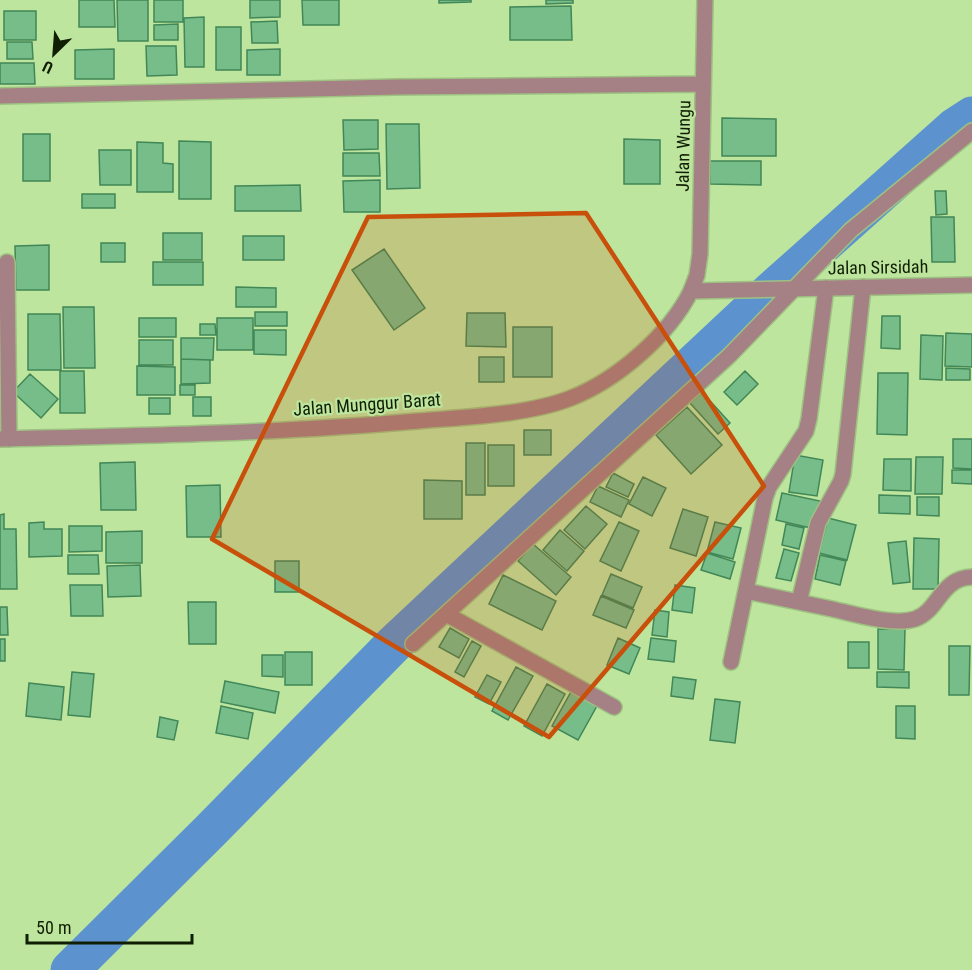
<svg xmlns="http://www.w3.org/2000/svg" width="972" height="970" font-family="'Roboto Condensed',sans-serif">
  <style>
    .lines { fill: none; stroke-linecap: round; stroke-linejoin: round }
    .river { stroke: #5c93cf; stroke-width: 39 }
    .building { fill: #77bd8a; stroke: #428757; stroke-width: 1.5 }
    .minor-casing { stroke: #9ec182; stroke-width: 18 }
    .tertiary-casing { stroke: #9ec182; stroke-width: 18 }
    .minor { stroke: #a58084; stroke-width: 15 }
    .tertiary { stroke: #a58084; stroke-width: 15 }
    .marked { fill: #c8500b; fill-opacity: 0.2; stroke: #c8500b; stroke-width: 4.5; stroke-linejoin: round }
    .labels { text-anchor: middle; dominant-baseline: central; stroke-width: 4.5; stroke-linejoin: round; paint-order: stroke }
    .street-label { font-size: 18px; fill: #101e03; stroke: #bde59e }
  </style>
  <rect width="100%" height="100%" fill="#bde59e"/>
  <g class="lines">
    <path class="river" d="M 70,970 L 210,831 L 394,644 L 769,293 L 955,127 L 972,116"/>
  </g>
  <path class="building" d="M 79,0 L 114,0 L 115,27 L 79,27 Z
    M 117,0 L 148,0 L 148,41 L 118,41 Z
    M 154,0 L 183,0 L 183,22 L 154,22 Z
    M 250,0 L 280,0 L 280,17 L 250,18 Z
    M 302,0 L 339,0 L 339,25 L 303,25 Z
    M 439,0 L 471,0 L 471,2 L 439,3 Z
    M 546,0 L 573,0 L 573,3 L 546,4 Z
    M 571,6 L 572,40 L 510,40 L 510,7 Z
    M 4,11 L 36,11 L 36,40 L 4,40 Z
    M 204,17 L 204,67 L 185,67 L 184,18 Z
    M 277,21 L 278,43 L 252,43 L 251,22 Z
    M 178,24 L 178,40 L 154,40 L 154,25 Z
    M 216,27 L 241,27 L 241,70 L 216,70 Z
    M 7,42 L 32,42 L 33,59 L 7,59 Z
    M 146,46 L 176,46 L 177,75 L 147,76 Z
    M 114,49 L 114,79 L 75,79 L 75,50 Z
    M 280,49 L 280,75 L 247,75 L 247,50 Z
    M 0,63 L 34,63 L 35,84 L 0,84 Z
    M 722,118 L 776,119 L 776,156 L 722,156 Z
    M 343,120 L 378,120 L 378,149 L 344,150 Z
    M 386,124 L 419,124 L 420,188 L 387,189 Z
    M 23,134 L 50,134 L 50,181 L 23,181 Z
    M 624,139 L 660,140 L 660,184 L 624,184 Z
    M 179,141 L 211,142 L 211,199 L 179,199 Z
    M 137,142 L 163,143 L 163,163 L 173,164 L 173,192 L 137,192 Z
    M 99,150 L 131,150 L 131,185 L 100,185 Z
    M 343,153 L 379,153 L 380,176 L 343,176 Z
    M 710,161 L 761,161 L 761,185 L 710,184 Z
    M 380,180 L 380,212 L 344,212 L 343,181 Z
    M 300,185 L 301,211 L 235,211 L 235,186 Z
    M 935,191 L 946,191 L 947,214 L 936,215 Z
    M 82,194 L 115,194 L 115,208 L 82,208 Z
    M 931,217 L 954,217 L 955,262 L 932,262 Z
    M 163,233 L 202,233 L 202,260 L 163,260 Z
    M 243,236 L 284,236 L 284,260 L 243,260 Z
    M 101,243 L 125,243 L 125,262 L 101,262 Z
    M 49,245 L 49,290 L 16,290 L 15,246 Z
    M 384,249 L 425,308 L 394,330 L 352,270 Z
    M 153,262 L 203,262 L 203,285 L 153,285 Z
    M 236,287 L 276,288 L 276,307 L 236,307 Z
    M 63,307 L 94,307 L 95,368 L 64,368 Z
    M 255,312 L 287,312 L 287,326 L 255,326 Z
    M 467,313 L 505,313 L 506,347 L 466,346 Z
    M 28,314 L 60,314 L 61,370 L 28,370 Z
    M 882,316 L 900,316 L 900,349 L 881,348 Z
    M 139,318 L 176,318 L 176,337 L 139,337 Z
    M 217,318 L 253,318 L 253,350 L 217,350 Z
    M 200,324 L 215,324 L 216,335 L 200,335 Z
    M 513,327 L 552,327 L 552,377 L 513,377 Z
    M 254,330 L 286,330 L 286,355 L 254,354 Z
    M 946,333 L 972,334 L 972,367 L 945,366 Z
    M 921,335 L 943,336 L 942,380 L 920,379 Z
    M 181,338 L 214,338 L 213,360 L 181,359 Z
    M 139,340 L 173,340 L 173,365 L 139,365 Z
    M 479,357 L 504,357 L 504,382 L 479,382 Z
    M 181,359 L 210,360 L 210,383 L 181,384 Z
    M 137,366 L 175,367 L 175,395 L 137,395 Z
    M 946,368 L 970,369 L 970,380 L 946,380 Z
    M 60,371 L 84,371 L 85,413 L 60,413 Z
    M 745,371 L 758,384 L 737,405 L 724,392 Z
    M 878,373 L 908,373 L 907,435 L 877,434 Z
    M 30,374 L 58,399 L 41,418 L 13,392 Z
    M 180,385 L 195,385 L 195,395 L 180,395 Z
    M 702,392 L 730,423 L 718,434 L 690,403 Z
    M 193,397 L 211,397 L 211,416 L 193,416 Z
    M 149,398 L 170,398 L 170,414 L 149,414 Z
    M 687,407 L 722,445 L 691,474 L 656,435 Z
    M 524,430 L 551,430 L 551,455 L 524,455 Z
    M 953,439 L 972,439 L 972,469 L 953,468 Z
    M 466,443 L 485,443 L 485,495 L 466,495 Z
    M 488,445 L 514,445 L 514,486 L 488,486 Z
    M 795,455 L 823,460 L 817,496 L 789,492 Z
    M 916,457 L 943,457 L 942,494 L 915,494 Z
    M 884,459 L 911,459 L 911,491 L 883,490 Z
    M 135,462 L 136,510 L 101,510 L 100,463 Z
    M 952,470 L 972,470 L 972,484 L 952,483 Z
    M 613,473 L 634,484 L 628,497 L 606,487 Z
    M 643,477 L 666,488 L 652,516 L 629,504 Z
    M 424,480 L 462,481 L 462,519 L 424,519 Z
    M 220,485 L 221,537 L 187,537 L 186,486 Z
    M 598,486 L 629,500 L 621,517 L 590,502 Z
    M 782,493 L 820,501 L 815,529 L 776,520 Z
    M 879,495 L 910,496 L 910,514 L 879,513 Z
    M 917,497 L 939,497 L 939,516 L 917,515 Z
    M 586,506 L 607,524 L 585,549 L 564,530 Z
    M 683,509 L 708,517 L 696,556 L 670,548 Z
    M 4,514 L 4,529 L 16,529 L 17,589 L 0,589 L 0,515 Z
    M 828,518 L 856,525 L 847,560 L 819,553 Z
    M 44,522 L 44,529 L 62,529 L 62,556 L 29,557 L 29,523 Z
    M 619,522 L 639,531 L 621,571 L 600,561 Z
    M 715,522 L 741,528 L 733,559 L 707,552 Z
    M 786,524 L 804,528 L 799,549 L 782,545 Z
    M 69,526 L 102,526 L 102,551 L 69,552 Z
    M 560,530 L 584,551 L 567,571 L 543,550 Z
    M 142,531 L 142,563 L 106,563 L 106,532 Z
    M 914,538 L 939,539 L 938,589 L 913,589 Z
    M 906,541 L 910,582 L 893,584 L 888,543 Z
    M 533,544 L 571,577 L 556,595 L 518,561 Z
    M 784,549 L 799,553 L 791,581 L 776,578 Z
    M 707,553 L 735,562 L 730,579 L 701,570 Z
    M 68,555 L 98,555 L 99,574 L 68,574 Z
    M 820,555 L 846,561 L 840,585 L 815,579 Z
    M 275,561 L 299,561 L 299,592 L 275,592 Z
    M 140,565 L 141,596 L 108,597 L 107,566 Z
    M 611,574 L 642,587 L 633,608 L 602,595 Z
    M 503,575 L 556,601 L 542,630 L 489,604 Z
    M 70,585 L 102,585 L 103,616 L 71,616 Z
    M 675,585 L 695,588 L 692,613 L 672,610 Z
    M 601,596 L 634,610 L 626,628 L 593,615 Z
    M 188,602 L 216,602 L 216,644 L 189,644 Z
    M 0,607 L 7,607 L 8,635 L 0,635 Z
    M 655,610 L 669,612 L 667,637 L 652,635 Z
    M 450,628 L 469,639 L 459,658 L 439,647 Z
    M 878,629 L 905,629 L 904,670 L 878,669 Z
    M 618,638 L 640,648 L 629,674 L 607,665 Z
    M 651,638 L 676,641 L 674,662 L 648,659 Z
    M 0,639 L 5,639 L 5,661 L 0,661 Z
    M 472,641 L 481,646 L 464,677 L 455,672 Z
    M 848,642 L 869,642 L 869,668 L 848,668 Z
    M 949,646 L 970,646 L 969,695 L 949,695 Z
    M 285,652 L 312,652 L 312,685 L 285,685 Z
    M 262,655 L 283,655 L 283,677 L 262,676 Z
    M 516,667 L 533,676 L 508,720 L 492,711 Z
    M 72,672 L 94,674 L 90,717 L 68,715 Z
    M 877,672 L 909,672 L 909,688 L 877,687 Z
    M 487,675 L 501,682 L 489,704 L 475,697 Z
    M 673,677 L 696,680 L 693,699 L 671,696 Z
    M 225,681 L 279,692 L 275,713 L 221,702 Z
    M 29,683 L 64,687 L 61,720 L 26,716 Z
    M 547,684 L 565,694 L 542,736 L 524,726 Z
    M 572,690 L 598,704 L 578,740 L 552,726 Z
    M 715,699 L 740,702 L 735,743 L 710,740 Z
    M 221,706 L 253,713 L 248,739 L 216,733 Z
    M 896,706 L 915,706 L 915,739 L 896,738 Z
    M 160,717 L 178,721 L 174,740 L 157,737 Z"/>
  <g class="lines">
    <g class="minor-casing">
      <path id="minor" d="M 0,96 L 395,87 L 703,84
        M 7,262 L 9,439
        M 691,291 L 697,275 L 700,254 L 705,0
        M 746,591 C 775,597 804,603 832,609 C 854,614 893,626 915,619 C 939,611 940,578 972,577
        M 799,602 L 818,523 L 841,481 L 843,474 L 863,287
        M 446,614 L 614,707
        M 413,644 L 729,356 L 851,230 L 972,131
        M 731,662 L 765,498 L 769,487 L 806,431 L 809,419 L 826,288"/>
    </g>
    <g class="tertiary-casing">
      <path id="tertiary" d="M 0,439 C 139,436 280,433 418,421 C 465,417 528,415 571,398 C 617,380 669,335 691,291 L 972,285"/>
    </g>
    <use href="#minor" class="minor"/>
    <use href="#tertiary" class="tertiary"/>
  </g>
  <path class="marked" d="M 586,213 L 764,486 L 549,737 L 212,539 L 368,217 Z"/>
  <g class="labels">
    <g class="street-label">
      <text transform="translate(683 146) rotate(-89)">Jalan Wungu</text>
      <text transform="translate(878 267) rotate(-1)">Jalan Sirsidah</text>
      <text transform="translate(367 404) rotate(-4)">Jalan Munggur Barat</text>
    </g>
  </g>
  <g transform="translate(54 54) rotate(205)" stroke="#bde59e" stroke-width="4.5" paint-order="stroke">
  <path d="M0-4.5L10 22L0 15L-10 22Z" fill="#101e03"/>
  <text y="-9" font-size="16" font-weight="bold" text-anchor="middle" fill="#101e03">U</text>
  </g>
  <path d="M27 934v9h165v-9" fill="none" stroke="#101e03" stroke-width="3"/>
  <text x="36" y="934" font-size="18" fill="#101e03" stroke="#bde59e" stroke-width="4.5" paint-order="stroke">50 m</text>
</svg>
